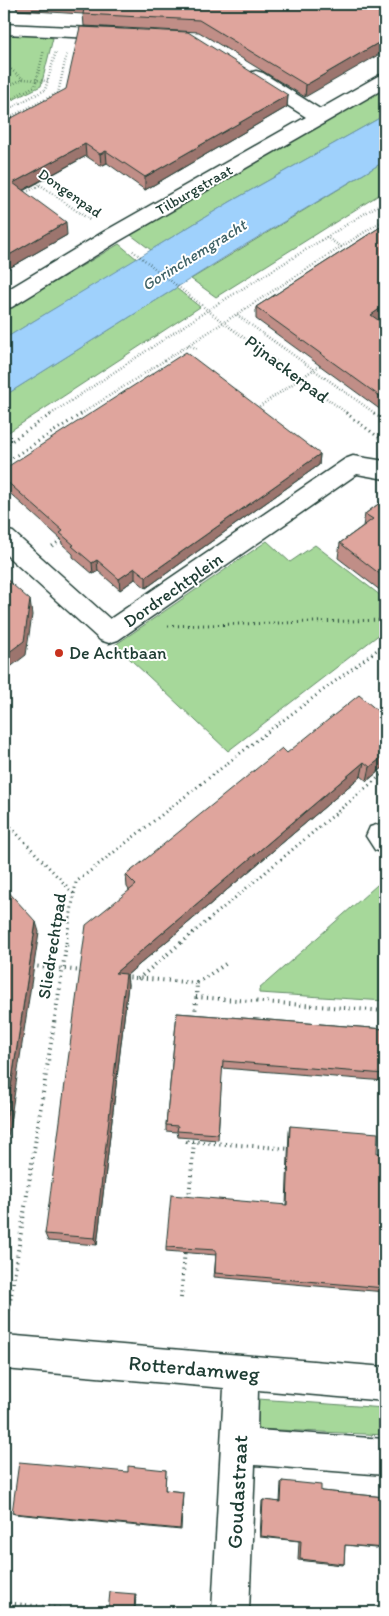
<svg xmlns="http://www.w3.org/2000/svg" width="389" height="1616" font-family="Itim,sans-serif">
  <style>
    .green { fill: #a6d89a; stroke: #628a67 }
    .water { fill: #9fd1fc; stroke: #6c96ac }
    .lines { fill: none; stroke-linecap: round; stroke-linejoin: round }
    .minor-casing { stroke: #1f3d34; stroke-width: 3 }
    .path-far2 { stroke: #1f3d34; stroke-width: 2.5; stroke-dasharray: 0.5 2.5; stroke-linecap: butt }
    .path-far1 { stroke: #1f3d34; stroke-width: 3; stroke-dasharray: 1 4; stroke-linecap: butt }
    .path { stroke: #1f3d34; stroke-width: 4; stroke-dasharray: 1 4.5; stroke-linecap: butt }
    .minor { fill: #fff; fill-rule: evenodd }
    .wall { fill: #c08e87; stroke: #1f3d34 }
    .shaded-wall { fill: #9c746e; stroke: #1f3d34 }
    .building { fill: #dfa59d; stroke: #1f3d34 }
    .poi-dot { fill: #c8321e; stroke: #fff; stroke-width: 2 }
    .labels { text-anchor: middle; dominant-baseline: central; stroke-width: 4; stroke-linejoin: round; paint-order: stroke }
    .far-street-label { font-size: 15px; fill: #1f3d34; stroke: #fff }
    .far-water-label { font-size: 16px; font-style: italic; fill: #3f6266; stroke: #fff }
    .street-label { font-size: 18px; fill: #1f3d34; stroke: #fff }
    .poi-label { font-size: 18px; fill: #1f3d34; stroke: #fff; text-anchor: start }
    .near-street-label { font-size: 21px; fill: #1f3d34; stroke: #fff }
  </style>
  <rect width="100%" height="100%" fill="#fff"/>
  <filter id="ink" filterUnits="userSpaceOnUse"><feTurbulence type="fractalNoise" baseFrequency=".02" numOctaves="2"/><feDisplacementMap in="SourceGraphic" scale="10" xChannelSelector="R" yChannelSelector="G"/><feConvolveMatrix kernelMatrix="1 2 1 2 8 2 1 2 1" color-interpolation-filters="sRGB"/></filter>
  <g filter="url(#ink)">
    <path class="green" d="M 4,34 L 40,36 L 53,38 L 41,86 L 4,104 Z
      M 385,85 L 385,115 L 230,202 L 151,250 L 131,235 Z
      M 385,161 L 385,191 L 216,297 L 191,279 Z
      M 119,244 L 137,259 L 4,339 L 4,312 Z
      M 176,288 L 200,307 L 4,435 L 4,396 Z
      M 267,541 L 290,562 L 315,545 L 385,599 L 385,630 L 228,751 L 115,645 Z
      M 385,878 L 385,1001 L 259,993 L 259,989 Z
      M 258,1399 L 385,1408 L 385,1435 L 258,1429 Z"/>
    <path class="water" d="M 385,115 L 385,161 L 230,254 L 4,396 L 4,339 L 230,202 Z"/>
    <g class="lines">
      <g class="minor-casing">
        <path id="minor" d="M 4,24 L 117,29 L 123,30 L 126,34 L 123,38 L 117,39 L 4,34 Z
          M 256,71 L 263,73 L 320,109 L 378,76 L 385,74 L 385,88 L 119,241 L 12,307 L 4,309 L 4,292 L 105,231 L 306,117 L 249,81 L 247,77 L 249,73 Z
          M 353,456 L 385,461 L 385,479 L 357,474 L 118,640 L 109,643 L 100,640 L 4,553 L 4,530 L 13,532 L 110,619 L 345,459 Z
          M 380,824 L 385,826 L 385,853 L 375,850 L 366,836 L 370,827 Z
          M 4,1335 L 385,1367 L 385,1401 L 258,1390 L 257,1430 L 385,1439 L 385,1475 L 255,1465 L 249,1612 L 212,1612 L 224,1388 L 4,1369 Z"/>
      </g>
      <path class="path-far2" d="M 4,64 L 23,79
        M 4,88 L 23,79 L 48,81
        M 4,102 L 35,86 L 44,50
        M 4,111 L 45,90 L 56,51
        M 4,120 L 58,93 L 67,53
        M 35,181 L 91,221
        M 23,194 L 40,185
        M 326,237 L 343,248
        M 133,251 L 220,320 L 348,414
        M 237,315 L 376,414
        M 188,345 L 199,349
        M 257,408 L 322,364
        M 51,414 L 208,310 L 385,201
        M 81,414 L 385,219"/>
      <path class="path-far1" d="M 346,413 L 385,442
        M 374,413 L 385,421
        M 4,446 L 53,413
        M 4,463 L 83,413
        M 52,546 L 63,539
        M 168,626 L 385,620
        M 4,820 L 74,894
        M 66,943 L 76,882 L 266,733 L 385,644
        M 181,943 L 385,772"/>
      <path class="path" d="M 32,966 L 83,971
        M 124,977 L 197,983 L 195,1016
        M 138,979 L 183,941
        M 197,983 L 227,963
        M 196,997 L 385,1011
        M 187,1135 L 187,1141 L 291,1149
        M 189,1198 L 194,1142
        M 181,1298 L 185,1249
        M 7,1321 L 67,941
        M 4,1603 L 96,1612"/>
      <use href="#minor" class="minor"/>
    </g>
    <path class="wall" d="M 16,4 L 382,4 L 305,97 L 199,32 L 84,26 L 83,14 L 17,10 Z
      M 288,95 L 287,107 L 145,190 L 107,163 L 101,166 L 86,156 L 23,191 L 67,235 L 4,271 L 4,122 Z
      M 385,224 L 385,316 L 379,320 L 385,325 L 385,413 L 256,319 L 256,307 Z
      M 320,454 L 319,465 L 146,588 L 135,579 L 120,590 L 98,571 L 93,574 L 73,557 L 73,554 L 62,544 L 61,539 L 4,488 L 4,469 Z
      M 385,499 L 385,594 L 338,558 L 340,543 L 363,526 L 365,514 Z
      M 385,717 L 385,766 L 367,781 L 361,776 L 127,975 L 128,985 L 97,1245 L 48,1241 L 45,1234 L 129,890 L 127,887 L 126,875 L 287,753 Z
      M 177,1013 L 385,1029 L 385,1081 L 222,1068 L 218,1140 L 178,1137 L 177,1132 L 166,1131 L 166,1125 Z
      M 290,1126 L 377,1153 L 385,1154 L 385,1292 L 214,1277 L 216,1255 L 166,1251 L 166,1247 L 286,1205 L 289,1132 Z
      M 166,1470 L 165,1490 L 183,1492 L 181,1530 L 15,1514 L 12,1513 L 128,1472 Z
      M 282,1481 L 321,1491 L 385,1497 L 385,1549 L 345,1545 L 344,1564 L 342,1565 L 298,1560 L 299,1541 L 260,1537 L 262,1501 L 263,1500 L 280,1502 L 281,1483 Z"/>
    <path class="shaded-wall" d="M 385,39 L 385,51 L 305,97 L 306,85 Z
      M 288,95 L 287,107 L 145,190 L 145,177 Z
      M 85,144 L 86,156 L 14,195 L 13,183 Z
      M 106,151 L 107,163 L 101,166 L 100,154 Z
      M 66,222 L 67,235 L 4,271 L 4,258 Z
      M 385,305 L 385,316 L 369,327 L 371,315 Z
      M 320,454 L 319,465 L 146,588 L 146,577 Z
      M 97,560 L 98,571 L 93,574 L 92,563 Z
      M 135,568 L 135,579 L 120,590 L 119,579 Z
      M 30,600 L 32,615 L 26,655 L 4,672 L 4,656 Z
      M 385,755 L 385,766 L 367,781 L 370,767 Z
      M 364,762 L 361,776 L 127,975 L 128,985 L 97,1245 L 95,1238 L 115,973 Z
      M 36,922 L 39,932 L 4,1163 L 4,1132 Z
      M 135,1594 L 136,1594 L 135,1612 L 134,1612 Z"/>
    <path class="building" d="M 85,4 L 382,4 L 385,6 L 385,39 L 306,85 L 199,20 L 83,14 Z
      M 80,27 L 188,32 L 288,95 L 145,177 L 106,151 L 100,154 L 85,144 L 13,183 L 66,222 L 4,258 L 4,122 L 66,89 Z
      M 385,224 L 385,305 L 371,315 L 385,325 L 385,400 L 256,307 Z
      M 186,352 L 320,454 L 146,577 L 135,568 L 119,579 L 97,560 L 92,563 L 72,546 L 74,545 L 60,533 L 63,531 L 4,479 L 4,469 Z
      M 385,499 L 385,578 L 340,543 L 373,519 L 365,514 Z
      M 4,577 L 30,600 L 24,641 L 4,656 Z
      M 359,695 L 385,717 L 385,755 L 370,767 L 364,762 L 115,973 L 126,974 L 95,1238 L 45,1234 L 86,925 L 136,885 L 126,875 L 282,748 L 287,753 Z
      M 4,887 L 36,922 L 4,1132 Z
      M 177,1013 L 385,1029 L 385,1074 L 223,1061 L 218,1134 L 177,1131 L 178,1126 L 166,1125 Z
      M 290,1126 L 378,1133 L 377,1153 L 385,1154 L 385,1288 L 215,1273 L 216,1250 L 166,1247 L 171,1195 L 287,1205 Z
      M 19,1462 L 128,1472 L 128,1466 L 166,1470 L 165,1490 L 183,1492 L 180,1529 L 12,1513 Z
      M 282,1481 L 321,1485 L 321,1491 L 385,1497 L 385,1548 L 345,1545 L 344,1564 L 300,1559 L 301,1541 L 261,1536 L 263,1500 L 281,1502 Z
      M 110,1592 L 135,1594 L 134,1612 L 108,1612 Z
      M 297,1607 L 336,1612 L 297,1612 Z"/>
  </g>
  <circle class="poi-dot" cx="59" cy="653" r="5"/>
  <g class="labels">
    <g class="far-street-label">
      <text transform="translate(194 190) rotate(-30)">Tilburgstraat</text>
      <text transform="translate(70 193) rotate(35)">Dongenpad</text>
    </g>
    <g class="far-water-label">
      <text transform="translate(194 255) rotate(-32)">Gorinchemgracht</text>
    </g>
    <g class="street-label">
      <text transform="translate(287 369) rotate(37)">Pijnackerpad</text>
      <text transform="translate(173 590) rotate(-35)">Dordrechtplein</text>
      <text transform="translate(52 946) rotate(-81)">Sliedrechtpad</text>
    </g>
    <g class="poi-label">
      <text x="69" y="653">De Achtbaan</text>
    </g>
    <g class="near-street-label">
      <text transform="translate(194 1368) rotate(5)">Rotterdamweg</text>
      <text transform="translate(237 1492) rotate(-87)">Goudastraat</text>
    </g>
  </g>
  <rect width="389" height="1616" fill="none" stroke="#fff" stroke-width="20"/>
  <rect x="10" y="10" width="369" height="1596" fill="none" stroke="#1f3d34" stroke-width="2" filter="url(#ink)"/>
</svg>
